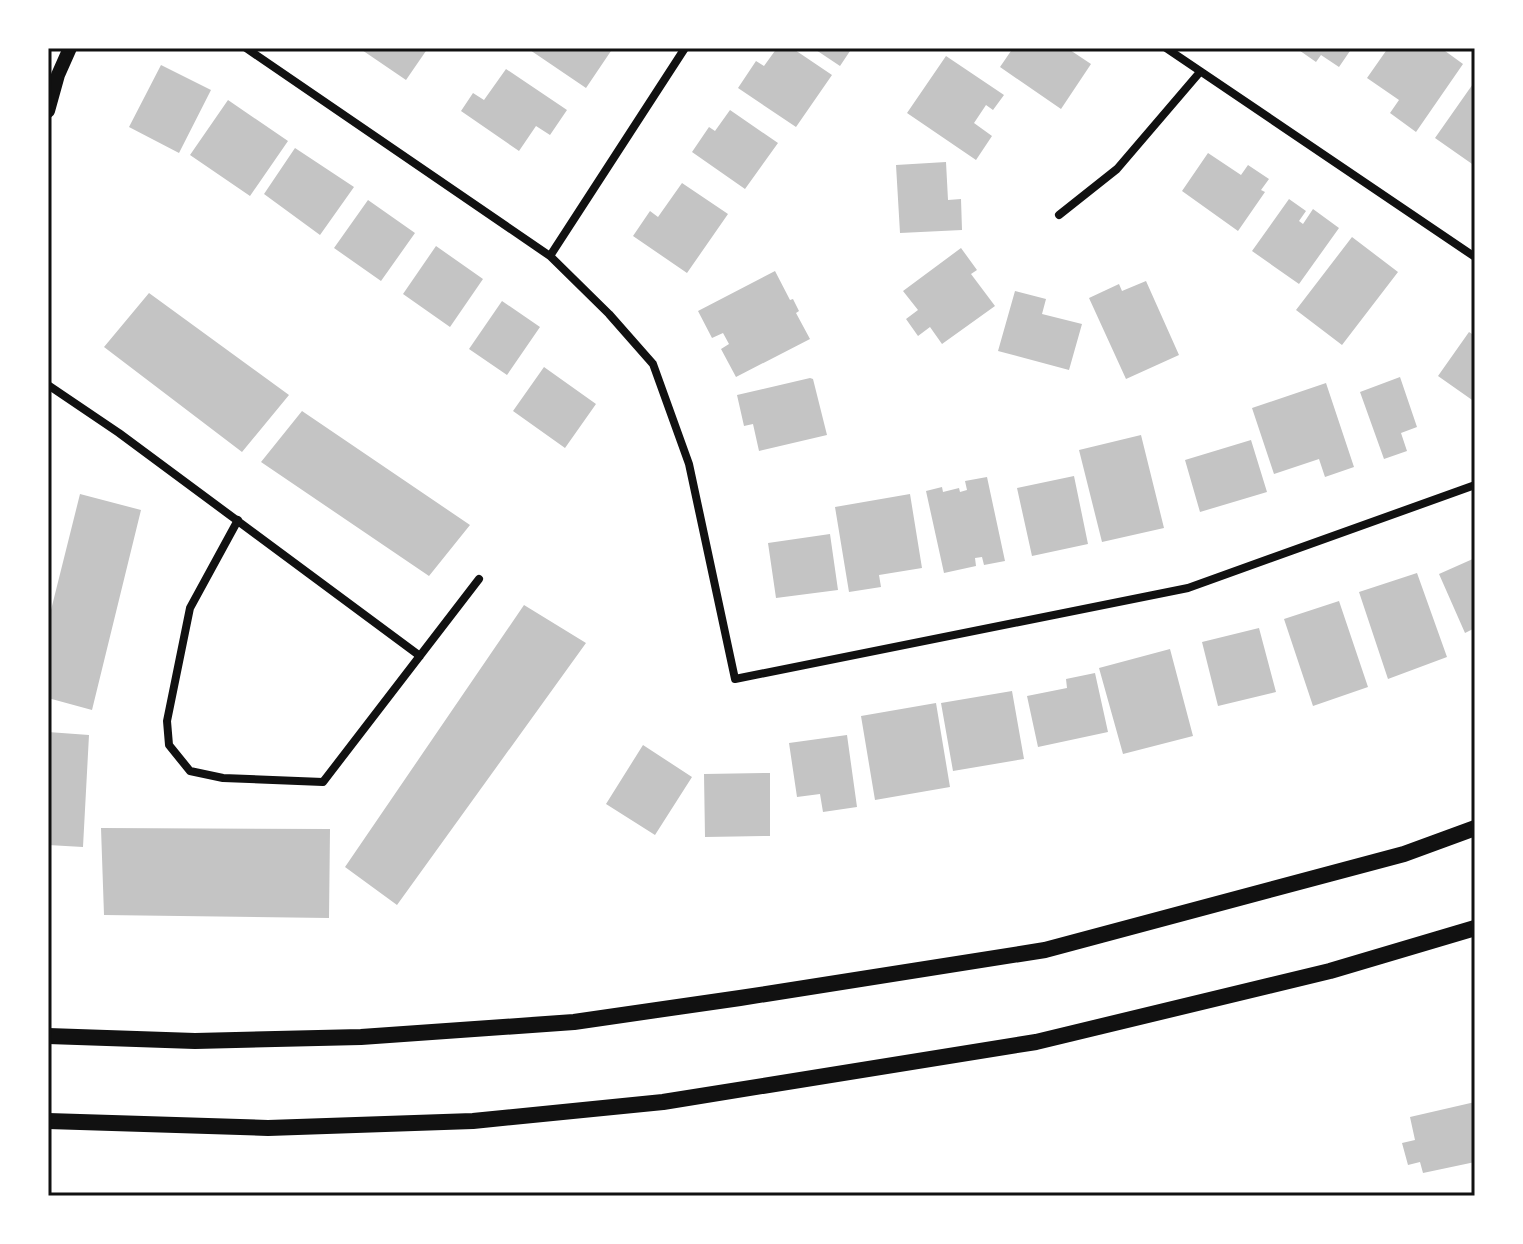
<svg xmlns="http://www.w3.org/2000/svg" width="1523" height="1244" font-family="'Roboto Serif',serif">
  <style>
    .building { fill: #c4c4c4 }
    .lines { fill: none; stroke-linecap: round; stroke-linejoin: round }
    .minor { stroke: #111; stroke-width: 8 }
    .tertiary { stroke: #111; stroke-width: 14 }
    .secondary { stroke: #111; stroke-width: 16 }
    .neatline { fill: none; stroke: #111; stroke-width: 3 }
  </style>
  <rect width="100%" height="100%" fill="#fff"/>
  <path class="building" d="M 359,48 L 428,48 L 406,80 Z
    M 527,48 L 613,48 L 586,88 Z
    M 777,48 L 792,48 L 832,75 L 796,127 L 738,88 L 756,61 L 764,66 Z
    M 813,48 L 852,48 L 840,66 Z
    M 1013,48 L 1067,48 L 1091,64 L 1061,109 L 1000,67 Z
    M 1296,48 L 1352,48 L 1339,67 L 1321,55 L 1316,62 Z
    M 1388,48 L 1441,48 L 1463,64 L 1416,132 L 1390,113 L 1399,100 L 1367,78 Z
    M 946,56 L 1004,95 L 993,110 L 986,105 L 974,123 L 992,136 L 976,160 L 907,113 Z
    M 161,65 L 211,90 L 179,153 L 129,127 Z
    M 506,69 L 567,110 L 550,135 L 536,126 L 519,151 L 461,111 L 473,93 L 484,100 Z
    M 1475,81 L 1475,166 L 1435,138 Z
    M 228,100 L 288,141 L 250,196 L 190,155 Z
    M 730,110 L 778,143 L 745,189 L 692,152 L 709,127 L 715,131 Z
    M 295,148 L 354,187 L 320,235 L 264,194 Z
    M 1208,153 L 1241,175 L 1248,165 L 1269,179 L 1261,190 L 1265,192 L 1238,231 L 1182,191 Z
    M 946,162 L 948,200 L 961,199 L 962,230 L 900,233 L 896,165 Z
    M 682,183 L 728,214 L 687,273 L 633,236 L 650,211 L 658,217 Z
    M 1289,199 L 1306,211 L 1299,221 L 1303,224 L 1313,209 L 1339,228 L 1299,284 L 1252,251 Z
    M 368,200 L 415,233 L 381,281 L 334,248 Z
    M 1352,237 L 1398,272 L 1342,345 L 1296,310 Z
    M 436,246 L 483,279 L 450,327 L 403,294 Z
    M 961,248 L 977,270 L 971,274 L 995,306 L 942,344 L 930,327 L 918,336 L 906,319 L 918,310 L 903,291 Z
    M 775,271 L 790,300 L 793,299 L 799,311 L 796,313 L 810,339 L 736,377 L 721,349 L 729,344 L 723,333 L 712,338 L 698,311 Z
    M 1146,281 L 1179,355 L 1126,379 L 1089,298 L 1119,284 L 1122,291 Z
    M 1015,291 L 1046,299 L 1042,314 L 1082,324 L 1069,370 L 998,351 Z
    M 149,293 L 289,395 L 242,452 L 104,347 Z
    M 502,301 L 540,327 L 507,375 L 469,349 Z
    M 1469,332 L 1475,336 L 1475,402 L 1438,376 Z
    M 544,367 L 596,404 L 565,448 L 513,411 Z
    M 1400,377 L 1417,427 L 1401,433 L 1407,451 L 1384,459 L 1360,392 Z
    M 810,378 L 813,379 L 827,435 L 759,451 L 753,424 L 744,426 L 737,395 Z
    M 1326,383 L 1354,467 L 1325,477 L 1319,459 L 1274,474 L 1252,408 Z
    M 302,411 L 470,525 L 429,576 L 261,462 Z
    M 1141,435 L 1164,528 L 1102,542 L 1079,450 Z
    M 1251,440 L 1267,492 L 1200,512 L 1185,460 Z
    M 1074,476 L 1088,544 L 1032,556 L 1017,488 Z
    M 987,477 L 1005,561 L 984,565 L 982,557 L 975,558 L 976,566 L 944,573 L 926,491 L 942,487 L 943,492 L 959,488 L 960,492 L 967,490 L 965,481 Z
    M 80,494 L 141,510 L 92,710 L 48,698 L 48,622 Z
    M 910,494 L 922,568 L 879,575 L 881,587 L 849,592 L 835,507 Z
    M 830,534 L 838,590 L 776,598 L 768,543 Z
    M 1475,558 L 1475,628 L 1465,633 L 1439,574 Z
    M 1417,573 L 1447,657 L 1388,679 L 1359,592 Z
    M 1339,601 L 1368,687 L 1313,706 L 1284,619 Z
    M 524,605 L 586,643 L 397,905 L 345,867 Z
    M 1259,628 L 1276,692 L 1218,706 L 1202,642 Z
    M 1170,649 L 1193,736 L 1123,754 L 1099,668 Z
    M 1095,673 L 1108,732 L 1038,747 L 1027,696 L 1067,688 L 1066,679 Z
    M 1012,691 L 1024,759 L 953,771 L 941,703 Z
    M 936,703 L 950,787 L 875,800 L 861,716 Z
    M 48,732 L 89,735 L 83,847 L 48,845 Z
    M 847,735 L 857,807 L 823,812 L 820,794 L 797,797 L 789,743 Z
    M 643,745 L 692,777 L 655,835 L 606,804 Z
    M 770,773 L 770,836 L 705,837 L 704,774 Z
    M 101,828 L 330,829 L 329,918 L 104,915 Z
    M 1475,1102 L 1475,1162 L 1423,1173 L 1420,1162 L 1408,1165 L 1402,1143 L 1415,1140 L 1410,1117 Z"/>
  <g class="lines">
    <path class="minor" d="M 246,48 L 550,256 L 609,314 L 653,364 L 689,464 L 735,679 L 1188,588 L 1475,485
      M 1166,48 L 1475,257
      M 1059,215 L 1117,169 L 1200,72
      M 550,256 L 685,48
      M 48,385 L 119,433 L 420,656
      M 238,520 L 190,608 L 167,721 L 169,745 L 190,771 L 223,778 L 323,782 L 479,579"/>
    <path class="tertiary" d="M 48,111 L 58,75 L 70,48"/>
    <path class="secondary" d="M 48,1036 L 195,1041 L 361,1037 L 574,1022 L 740,998 L 1045,950 L 1404,854 L 1475,828
      M 48,1121 L 268,1128 L 473,1121 L 663,1102 L 1036,1042 L 1330,971 L 1475,928"/>
  </g>
  <rect width="1523" height="1244" fill="none" stroke="#ffffff" stroke-width="100"/>
  <rect x="50" y="50" width="1423" height="1144" class="neatline"/>
</svg>
